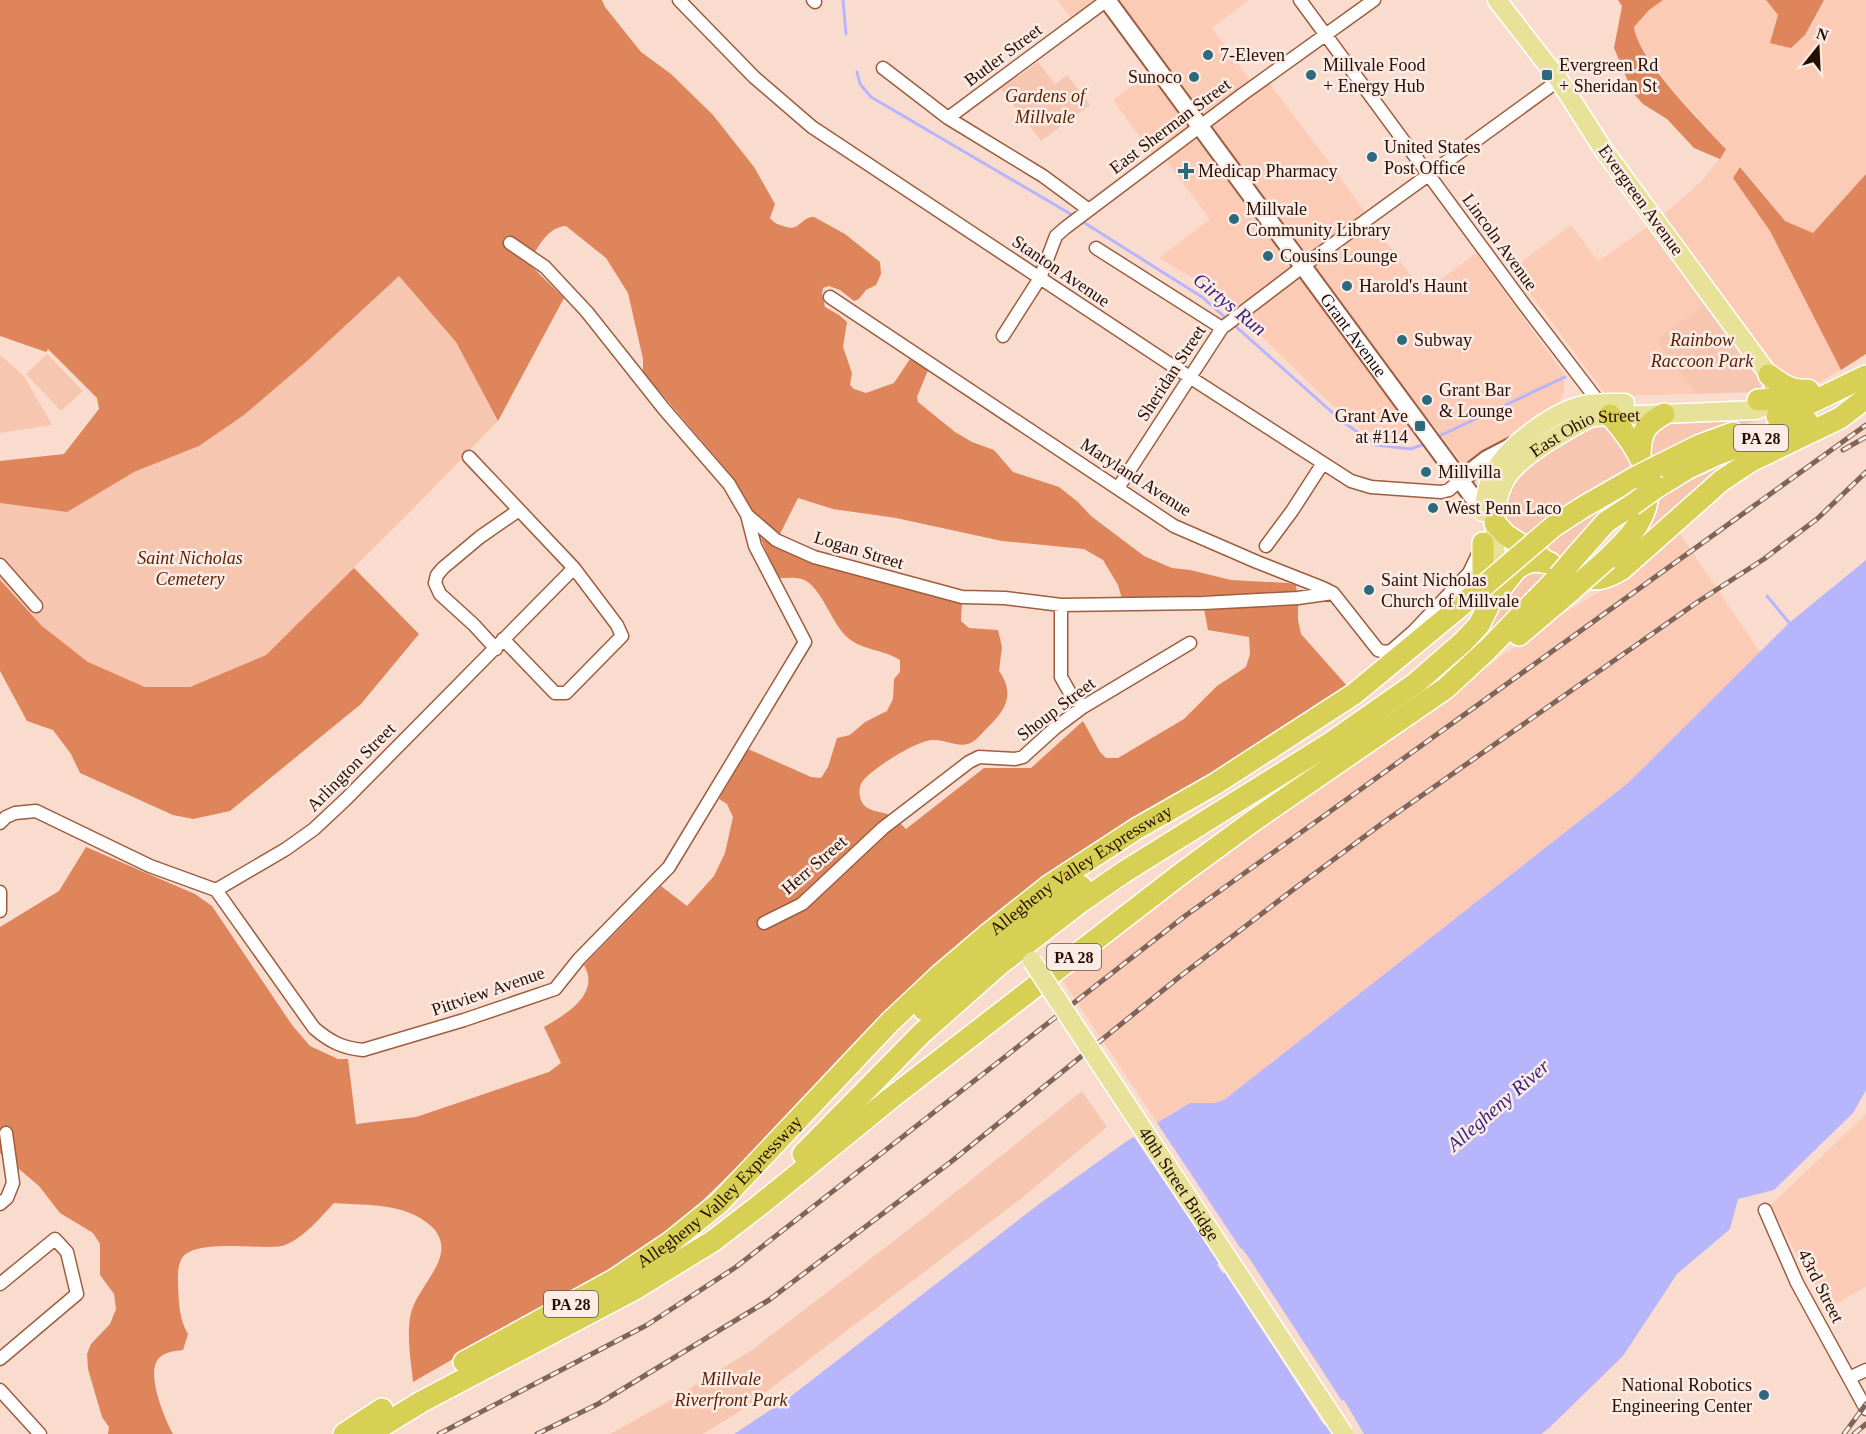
<svg xmlns="http://www.w3.org/2000/svg" width="1866" height="1434" font-family="Georgia,serif">
  <style>
    .built { fill: #fccbb5 }
    .green { fill: #f6c6b0 }
    .forest { fill: #df855b }
    .water { fill: #b7b5fc }
    .pier { fill: #fadcce }
    .lines { fill: none; stroke-linecap: round; stroke-linejoin: round }
    .stream { stroke: #b7b5fc; stroke-width: 3 }
    .street-casing { stroke: #9e5d3f; stroke-width: 15 }
    .secondary-casing { stroke: #9e5d3f; stroke-width: 20 }
    .primary-casing { stroke: #fff; stroke-width: 21 }
    .highway-casing { stroke: #fff; stroke-width: 24 }
    .street { stroke: #fff; stroke-width: 12 }
    .secondary { stroke: #fff; stroke-width: 16 }
    .primary { stroke: #e8e299; stroke-width: 18 }
    .highway { stroke: #d8cf55; stroke-width: 21 }
    .rail-casing { stroke: #7f6458; stroke-width: 5 }
    .rail { stroke: #fcece6; stroke-width: 3; stroke-dasharray: 9; stroke-linecap: butt }
    .primary-bridge-casing { stroke: #fff; stroke-width: 21; stroke-linecap: butt }
    .highway-bridge-casing { stroke: #fff; stroke-width: 24; stroke-linecap: butt }
    .primary-bridge { stroke: #e8e299; stroke-width: 18 }
    .highway-bridge { stroke: #d8cf55; stroke-width: 21 }
    .poi-dot { fill: #2c6a80; stroke: #fcece6; stroke-width: 2 }
    .labels { text-anchor: middle; dominant-baseline: central; stroke-width: 5; stroke-linejoin: round; paint-order: stroke }
    .shield { fill: #fcece6; stroke: #675147; stroke-width: 1.5 }
    .shield-label { font-size: 16px; font-weight: bold; fill: #270e03 }
    .street-label { font-size: 18px; fill: #270e03; stroke: #fcece6 }
    .poi-label { font-size: 18px; fill: #270e03; stroke: #fcece6; text-anchor: start }
    .park-label { font-size: 18px; font-style: italic; fill: #581f00; stroke: #fcece6 }
    .water-label { font-size: 20px; font-style: italic; fill: #351e81; stroke: #fcece6 }
  </style>
  <rect width="100%" height="100%" fill="#fadcce"/>
  <path class="built" d="M 1057,0 L 1249,0 L 1212,28 L 1250,80 L 1261,73 L 1327,159 L 1423,293 L 1476,253 L 1564,374 L 1564,391 L 1560,402 L 1466,465 L 1462,463 L 1431,422 L 1388,440 L 1366,434 L 1327,400 L 1225,301 L 1200,282 L 1159,258 L 1210,219 L 1159,151 L 1153,155 L 1113,100 L 1150,72 L 1097,1 L 1071,18 Z
    M 1663,0 L 1766,0 L 1778,15 L 1817,12 L 1824,0 L 1866,0 L 1866,174 L 1813,233 L 1785,221 L 1741,167 L 1733,178 L 1770,231 L 1841,370 L 1814,385 L 1791,384 L 1774,370 L 1662,216 L 1704,179 L 1726,149 L 1667,83 L 1636,39 L 1634,27 L 1649,10 Z
    M 1571,225 L 1598,261 L 1649,226 L 1706,302 L 1656,340 L 1697,394 L 1607,396 L 1512,269 Z
    M 1677,529 L 1760,652 L 1628,783 L 1224,1100 L 1214,1103 L 1190,1103 L 1157,1123 L 1059,975 L 1196,870 L 1367,754 L 1540,628 L 1626,575 Z
    M 1866,1114 L 1866,1287 L 1825,1310 L 1771,1205 Z"/>
  <path class="green" d="M 1038,62 L 1055,84 L 1067,75 L 1090,105 L 1041,141 L 1001,89 Z
    M 399,276 L 456,342 L 498,421 L 411,511 L 266,655 L 190,687 L 145,687 L 88,662 L 42,626 L 0,580 L 0,503 L 67,511 L 134,472 L 199,446 L 244,415 L 306,362 Z
    M 1706,302 L 1761,379 L 1761,386 L 1756,392 L 1697,394 L 1656,340 Z
    M 47,354 L 83,391 L 61,411 L 26,374 Z
    M 0,355 L 24,376 L 52,425 L 0,433 Z
    M 1787,410 L 1680,447 L 1648,461 L 1651,429 L 1658,424 Z
    M 1608,420 L 1637,467 L 1608,501 L 1621,502 L 1560,561 C 1547,552 1511,533 1507,519 C 1503,507 1510,489 1513,477 L 1570,436 Z
    M 1740,458 L 1622,560 L 1650,504 L 1684,484 Z
    M 1525,569 L 1550,571 L 1497,630 L 1484,637 C 1487,622 1495,615 1503,603 C 1511,592 1517,580 1525,569 Z
    M 1082,1091 L 1107,1127 L 1023,1197 L 745,1408 L 703,1434 L 610,1434 L 673,1399 L 752,1350 L 912,1227 Z"/>
  <path class="forest" d="M 0,0 L 602,0 L 605,7 L 641,52 L 671,74 L 713,115 L 754,167 L 775,204 L 770,218 C 774,223 777,224 783,226 C 801,233 799,217 814,217 L 845,234 L 880,262 L 881,274 L 876,285 L 866,290 L 859,299 L 854,301 L 840,290 L 829,286 L 823,288 L 822,294 L 825,307 L 839,315 L 847,322 L 843,347 L 852,373 L 850,385 L 854,389 L 866,393 L 894,383 L 910,359 L 916,360 L 928,370 L 917,397 L 918,402 L 955,432 L 972,442 L 994,450 L 1013,472 L 1059,487 L 1078,502 L 1091,516 L 1144,556 L 1172,568 L 1190,570 L 1231,580 L 1288,583 L 1296,585 L 1297,592 L 1122,599 L 1118,585 L 1103,560 L 1084,549 L 1002,541 L 896,518 L 833,509 L 798,498 L 780,534 L 753,514 L 731,475 L 643,372 L 643,359 L 628,293 L 606,258 L 566,226 C 547,227 538,248 528,263 L 564,298 L 498,421 L 456,342 L 399,276 L 306,362 L 244,415 L 199,446 L 134,472 L 67,512 L 0,503 L 0,461 L 64,454 L 99,409 L 97,398 L 48,349 L 46,352 L 0,336 Z
    M 1618,0 L 1663,0 L 1649,10 L 1634,27 C 1638,60 1702,123 1726,149 L 1720,159 L 1694,148 L 1667,119 L 1643,104 L 1633,93 L 1614,48 L 1622,6 Z
    M 1766,0 L 1824,0 L 1805,35 L 1791,48 L 1770,43 L 1778,15 Z
    M 1740,167 L 1785,221 L 1813,233 L 1866,174 L 1866,354 L 1841,370 L 1770,231 L 1733,178 Z
    M 760,537 L 775,546 L 821,565 L 962,602 L 961,621 L 969,628 L 998,630 L 1002,647 L 999,671 C 1016,695 1005,711 986,729 C 981,734 975,742 968,744 C 956,747 945,739 932,740 C 916,741 871,769 862,782 C 858,789 859,798 863,804 C 870,813 884,811 892,816 C 897,819 902,825 906,829 L 984,768 L 1031,768 L 1083,721 L 1100,752 L 1106,758 L 1118,758 L 1184,719 L 1217,686 L 1246,667 L 1250,654 L 1249,637 L 1208,630 L 1204,609 L 1298,603 L 1298,620 L 1301,634 L 1348,687 L 1086,851 L 805,1101 L 702,1201 L 642,1250 L 413,1382 C 411,1360 406,1334 411,1313 C 415,1296 433,1277 439,1260 C 444,1247 441,1235 431,1226 C 404,1202 369,1206 334,1203 C 322,1216 299,1243 281,1246 C 259,1250 196,1238 182,1258 C 177,1267 178,1276 178,1285 C 179,1303 179,1319 188,1334 L 183,1350 C 175,1351 166,1352 160,1357 C 144,1371 165,1419 173,1434 L 108,1434 L 109,1427 L 102,1417 L 88,1369 L 87,1354 L 91,1344 L 110,1324 L 116,1309 L 114,1294 L 100,1275 L 100,1244 L 93,1233 L 60,1213 L 39,1186 L 0,1153 L 0,927 L 59,891 L 86,847 L 195,894 L 212,906 L 292,1025 L 310,1046 L 338,1059 L 348,1059 L 356,1124 L 416,1117 L 549,1072 L 561,1063 L 544,1027 C 565,1015 601,994 584,965 L 661,886 L 687,906 L 714,876 L 725,853 L 733,817 L 727,804 L 719,799 L 748,749 L 811,777 L 821,778 L 828,767 L 837,738 L 850,735 L 865,722 L 887,711 L 893,699 L 894,679 L 900,672 L 900,660 C 885,650 862,650 848,638 C 832,625 821,585 802,579 C 794,577 785,578 778,578 Z
    M 354,568 L 419,634 L 361,704 L 230,811 L 193,819 L 173,815 L 80,773 L 71,754 L 53,730 L 27,721 L 0,671 L 0,580 L 42,626 L 88,662 L 145,687 L 190,687 L 266,655 Z"/>
  <path class="water" d="M 1866,560 L 1866,1090 L 1853,1113 L 1774,1190 L 1738,1199 L 1730,1229 L 1677,1274 L 1623,1356 L 1548,1429 L 1541,1434 L 734,1434 L 790,1397 L 1039,1204 L 1127,1141 L 1190,1103 L 1214,1103 L 1224,1100 L 1628,783 L 1789,623 Z"/>
  <path class="pier" d="M 1155,1120 L 1241,1249 L 1242,1249 L 1249,1258 L 1342,1401 L 1344,1400 L 1364,1434 L 1332,1434 L 1326,1424 L 1324,1425 L 1225,1273 L 1223,1273 L 1217,1265 L 1219,1263 L 1132,1134 Z"/>
  <g class="lines">
    <path class="stream" d="M 843,0 L 846,34
      M 857,72 L 860,84 L 871,97 L 1074,216
      M 1080,220 L 1202,297 L 1228,320
      M 1233,324 L 1342,421 L 1376,445 L 1411,449 L 1427,443
      M 1435,438 L 1565,377
      M 1767,596 L 1791,625"/>
    <g class="street-casing">
      <path id="street" d="M 679,0 L 754,77 L 812,127 L 1191,378 L 1351,481 L 1371,487 L 1441,492 L 1449,490 L 1460,480
        M 813,0 L 815,2
        M 1300,0 L 1523,303 L 1601,405
        M 883,68 L 948,118 L 1043,176 L 1089,210
        M 948,118 L 1107,0
        M 510,243 L 545,267 L 587,312 L 664,409 L 729,484 L 747,515 L 776,540 L 814,557 L 962,597 L 1005,598 L 1061,605 L 1203,603 L 1298,598 L 1333,593
        M 1096,248 L 1222,328
        M 830,297 L 1174,526 L 1257,562 L 1323,588 L 1333,593 L 1378,650 L 1384,652 L 1391,651 L 1414,631 L 1469,573 L 1479,552
        M 1003,336 L 1040,278 L 1056,236 L 1065,228 L 1243,94 L 1374,0
        M 469,457 L 574,568 L 617,625 L 622,636 L 566,693 L 555,693 L 503,639
        M 1118,488 L 1222,328 L 1314,258 L 1559,80
        M 1266,546 L 1292,511 L 1323,463
        M 0,565 L 36,606
        M 1061,605 L 1061,677 L 1070,693 L 1083,707
        M 496,649 L 474,625 L 440,594 L 435,583 L 437,575 L 443,568 L 480,537 L 519,510
        M 0,823 L 6,817 L 15,813 L 36,811 L 150,866 L 216,890 L 314,1028 C 330,1042 343,1048 363,1050 L 464,1020 L 555,989 L 579,959 L 669,867 L 805,642 L 755,546 L 747,515
        M 216,890 L 286,849 L 314,829 L 346,799 L 574,568
        M 0,892 L 0,911
        M 764,923 L 802,904 L 883,828 L 969,762 L 979,757 L 1015,759 L 1023,757 L 1055,728 L 1083,707 L 1190,643
        M 0,1204 L 7,1198 L 13,1183 L 6,1133
        M 1765,1210 L 1797,1283 L 1866,1409
        M 0,1284 L 55,1239 L 67,1252 L 77,1294 L 0,1359
        M 1849,1378 L 1866,1370
        M 0,1390 L 40,1434"/>
    </g>
    <g class="secondary-casing">
      <g id="secondary">
        <path id="s1" d="M 1107,0 L 1483,511"/>
        <path d="M 1460,480 L 1487,459 L 1514,445"/>
      </g>
    </g>
    <g class="primary-casing">
      <g id="primary">
        <path d="M 1483,512 C 1485,498 1487,484 1494,472 C 1508,445 1553,412 1583,405 C 1596,402 1611,403 1625,403"/>
        <path id="s2" d="M 1494,585 C 1498,566 1494,545 1495,525 C 1496,481 1510,467 1545,444 C 1561,434 1576,424 1593,417 L 1756,410 C 1774,404 1779,392 1769,375 L 1603,149 L 1559,80 L 1497,0"/>
      </g>
    </g>
    <g class="highway-casing">
      <g id="highway">
        <path d="M 1769,375 C 1781,384 1792,392 1808,390"/>
        <path d="M 1758,400 L 1783,399 L 1809,391"/>
        <path d="M 1777,417 L 1800,408 L 1866,376"/>
        <path d="M 1640,454 C 1641,431 1645,425 1664,414"/>
        <path d="M 1658,466 L 1700,445 L 1733,433"/>
        <path d="M 1657,487 L 1688,468 L 1716,455 L 1807,421"/>
        <path d="M 1495,523 L 1506,535 L 1542,558"/>
        <path d="M 1554,526 L 1585,506 L 1634,478"/>
        <path d="M 1575,557 L 1606,522 L 1632,505"/>
        <path d="M 1607,559 C 1618,548 1630,538 1638,524 C 1663,483 1637,446 1610,415"/>
        <path d="M 1574,576 C 1596,581 1604,580 1622,569 L 1721,481 L 1751,461 L 1840,418 L 1866,398"/>
        <path d="M 1478,600 L 1483,582 L 1483,543"/>
        <path d="M 1519,635 L 1573,589"/>
        <path d="M 924,1010 L 990,951 L 1081,886"/>
        <path d="M 803,1154 L 922,1033 L 1000,964 L 1082,901 L 1124,872 L 1329,744 L 1416,683 L 1463,642 L 1479,625 L 1491,601 L 1516,569 L 1526,563 L 1535,561 L 1550,563"/>
        <path id="s3" d="M 464,1362 L 614,1280 L 672,1241 L 719,1203 L 890,1022 L 940,975 L 987,935 L 1050,885 L 1136,829 L 1215,784 L 1354,694 L 1457,609"/>
        <path d="M 344,1434 L 382,1409"/>
        <path d="M 369,1434 L 421,1402 L 633,1290 L 713,1241 L 761,1204 L 891,1098 L 1178,876 L 1253,821 L 1446,688 L 1487,650 L 1559,576"/>
      </g>
    </g>
    <use href="#street" class="street"/>
    <use href="#secondary" class="secondary"/>
    <use href="#primary" class="primary"/>
    <use href="#highway" class="highway"/>
    <g class="rail-casing">
      <path id="rail" d="M 1843,450 L 1866,437
        M 439,1434 L 647,1325 L 736,1267 L 1185,916 L 1866,425
        M 537,1434 L 598,1404 L 769,1300 L 952,1161 L 1178,978 L 1294,889 L 1384,822 L 1699,601 L 1764,559 L 1817,519 L 1866,472
        M 1844,1434 L 1866,1404
        M 1854,1434 L 1866,1424"/>
    </g>
    <use href="#rail" class="rail"/>
    <g class="primary-bridge-casing">
      <g id="primary-bridge">
        <path id="s4" d="M 1032,961 L 1344,1434"/>
      </g>
    </g>
    <g class="highway-bridge-casing">
      <path id="highway-bridge" d="M 1634,478 L 1658,466
        M 1632,505 L 1657,487
        M 1559,576 L 1575,557
        M 1573,589 L 1607,559
        M 1457,609 L 1554,526"/>
    </g>
    <use href="#primary-bridge" class="primary-bridge"/>
    <use href="#highway-bridge" class="highway-bridge"/>
  </g>
  <g class="poi-dot">
    <circle cx="1208" cy="55" r="6"/>
    <circle cx="1311" cy="75" r="6"/>
    <rect x="1541" y="69" width="12" height="12" rx="3"/>
    <circle cx="1194" cy="77" r="6"/>
    <circle cx="1372" cy="157" r="6"/>
    <path d="M1183 162h6v6h6v6h-6v6h-6v-6h-6v-6h6z"/>
    <circle cx="1234" cy="219" r="6"/>
    <circle cx="1268" cy="256" r="6"/>
    <circle cx="1347" cy="286" r="6"/>
    <circle cx="1402" cy="340" r="6"/>
    <circle cx="1427" cy="400" r="6"/>
    <rect x="1414" y="420" width="12" height="12" rx="3"/>
    <circle cx="1426" cy="472" r="6"/>
    <circle cx="1433" cy="508" r="6"/>
    <circle cx="1369" cy="590" r="6"/>
    <circle cx="1764" cy="1395" r="6"/>
  </g>
  <g class="labels">
    <g class="shield">
      <rect x="1734" y="425" width="54" height="26" rx="4.5"/>
      <rect x="1047" y="944" width="54" height="26" rx="4.5"/>
      <rect x="544" y="1291" width="54" height="26" rx="4.5"/>
    </g>
    <g class="shield-label">
      <text x="1761" y="438">PA 28</text>
      <text x="1074" y="957">PA 28</text>
      <text x="571" y="1304">PA 28</text>
    </g>
    <g class="street-label">
      <text transform="translate(1003 55) rotate(-37)">Butler Street</text>
      <text transform="translate(1170 126) rotate(-37)">East Sherman Street</text>
      <text transform="translate(1641 200) rotate(54)">Evergreen Avenue</text>
      <text transform="translate(1500 242) rotate(54)">Lincoln Avenue</text>
      <text transform="translate(1061 271) rotate(34)">Stanton Avenue</text>
      <text stroke="none"><textPath href="#s1" startOffset="416">Grant Avenue</textPath></text>
      <text transform="translate(1171 373) rotate(-57)">Sheridan Street</text>
      <text stroke="none"><textPath href="#s2" startOffset="204">East Ohio Street</textPath></text>
      <text transform="translate(1136 477) rotate(33)">Maryland Avenue</text>
      <text transform="translate(859 550) rotate(17)">Logan Street</text>
      <text transform="translate(1056 709) rotate(-37)">Shoup Street</text>
      <text transform="translate(351 767) rotate(-45)">Arlington Street</text>
      <text transform="translate(814 865) rotate(-41)">Herr Street</text>
      <text stroke="none"><textPath href="#s3" startOffset="795">Allegheny Valley Expressway</textPath></text>
      <text transform="translate(488 991) rotate(-19)">Pittview Avenue</text>
      <text stroke="none"><textPath href="#s4" startOffset="267">40th Street Bridge</textPath></text>
      <text stroke="none"><textPath href="#s3" startOffset="309">Allegheny Valley Expressway</textPath></text>
      <text transform="translate(1821 1286) rotate(63)">43rd Street</text>
    </g>
    <g class="poi-label">
      <text x="1220" y="55">7-Eleven</text>
      <text x="1323" y="65">Millvale Food<tspan x="1323" dy="21">+ Energy Hub</tspan></text>
      <text x="1559" y="65">Evergreen Rd<tspan x="1559" dy="21">+ Sheridan St</tspan></text>
      <text x="1182" y="77" text-anchor="end">Sunoco</text>
      <text x="1384" y="147">United States<tspan x="1384" dy="21">Post Office</tspan></text>
      <text x="1198" y="171">Medicap Pharmacy</text>
      <text x="1246" y="209">Millvale<tspan x="1246" dy="21">Community Library</tspan></text>
      <text x="1280" y="256">Cousins Lounge</text>
      <text x="1359" y="286">Harold's Haunt</text>
      <text x="1414" y="340">Subway</text>
      <text x="1439" y="390">Grant Bar<tspan x="1439" dy="21">&amp; Lounge</tspan></text>
      <text x="1408" y="416" text-anchor="end">Grant Ave<tspan x="1408" dy="21">at #114</tspan></text>
      <text x="1438" y="472">Millvilla</text>
      <text x="1445" y="508">West Penn Laco</text>
      <text x="1381" y="580">Saint Nicholas<tspan x="1381" dy="21">Church of Millvale</tspan></text>
      <text x="1752" y="1385" text-anchor="end">National Robotics<tspan x="1752" dy="21">Engineering Center</tspan></text>
    </g>
    <g class="park-label">
      <text x="1045" y="96">Gardens of<tspan x="1045" dy="21">Millvale</tspan></text>
      <text x="1702" y="340">Rainbow<tspan x="1702" dy="21">Raccoon Park</tspan></text>
      <text x="190" y="558">Saint Nicholas<tspan x="190" dy="21">Cemetery</tspan></text>
      <text x="731" y="1379">Millvale<tspan x="731" dy="21">Riverfront Park</tspan></text>
    </g>
    <g class="water-label">
      <text transform="translate(1230 304) rotate(39)">Girtys Run</text>
      <text transform="translate(1498 1105) rotate(-41)">Allegheny River</text>
    </g>
  </g>
  <g transform="translate(1818 48) rotate(18)" stroke="#fcece6" stroke-width="4.5" paint-order="stroke">
  <path d="M0-4.5L10 22L0 15L-10 22Z" fill="#270e03"/>
  <text y="-9" font-size="16" font-weight="bold" text-anchor="middle" fill="#270e03">N</text>
  </g>
</svg>
